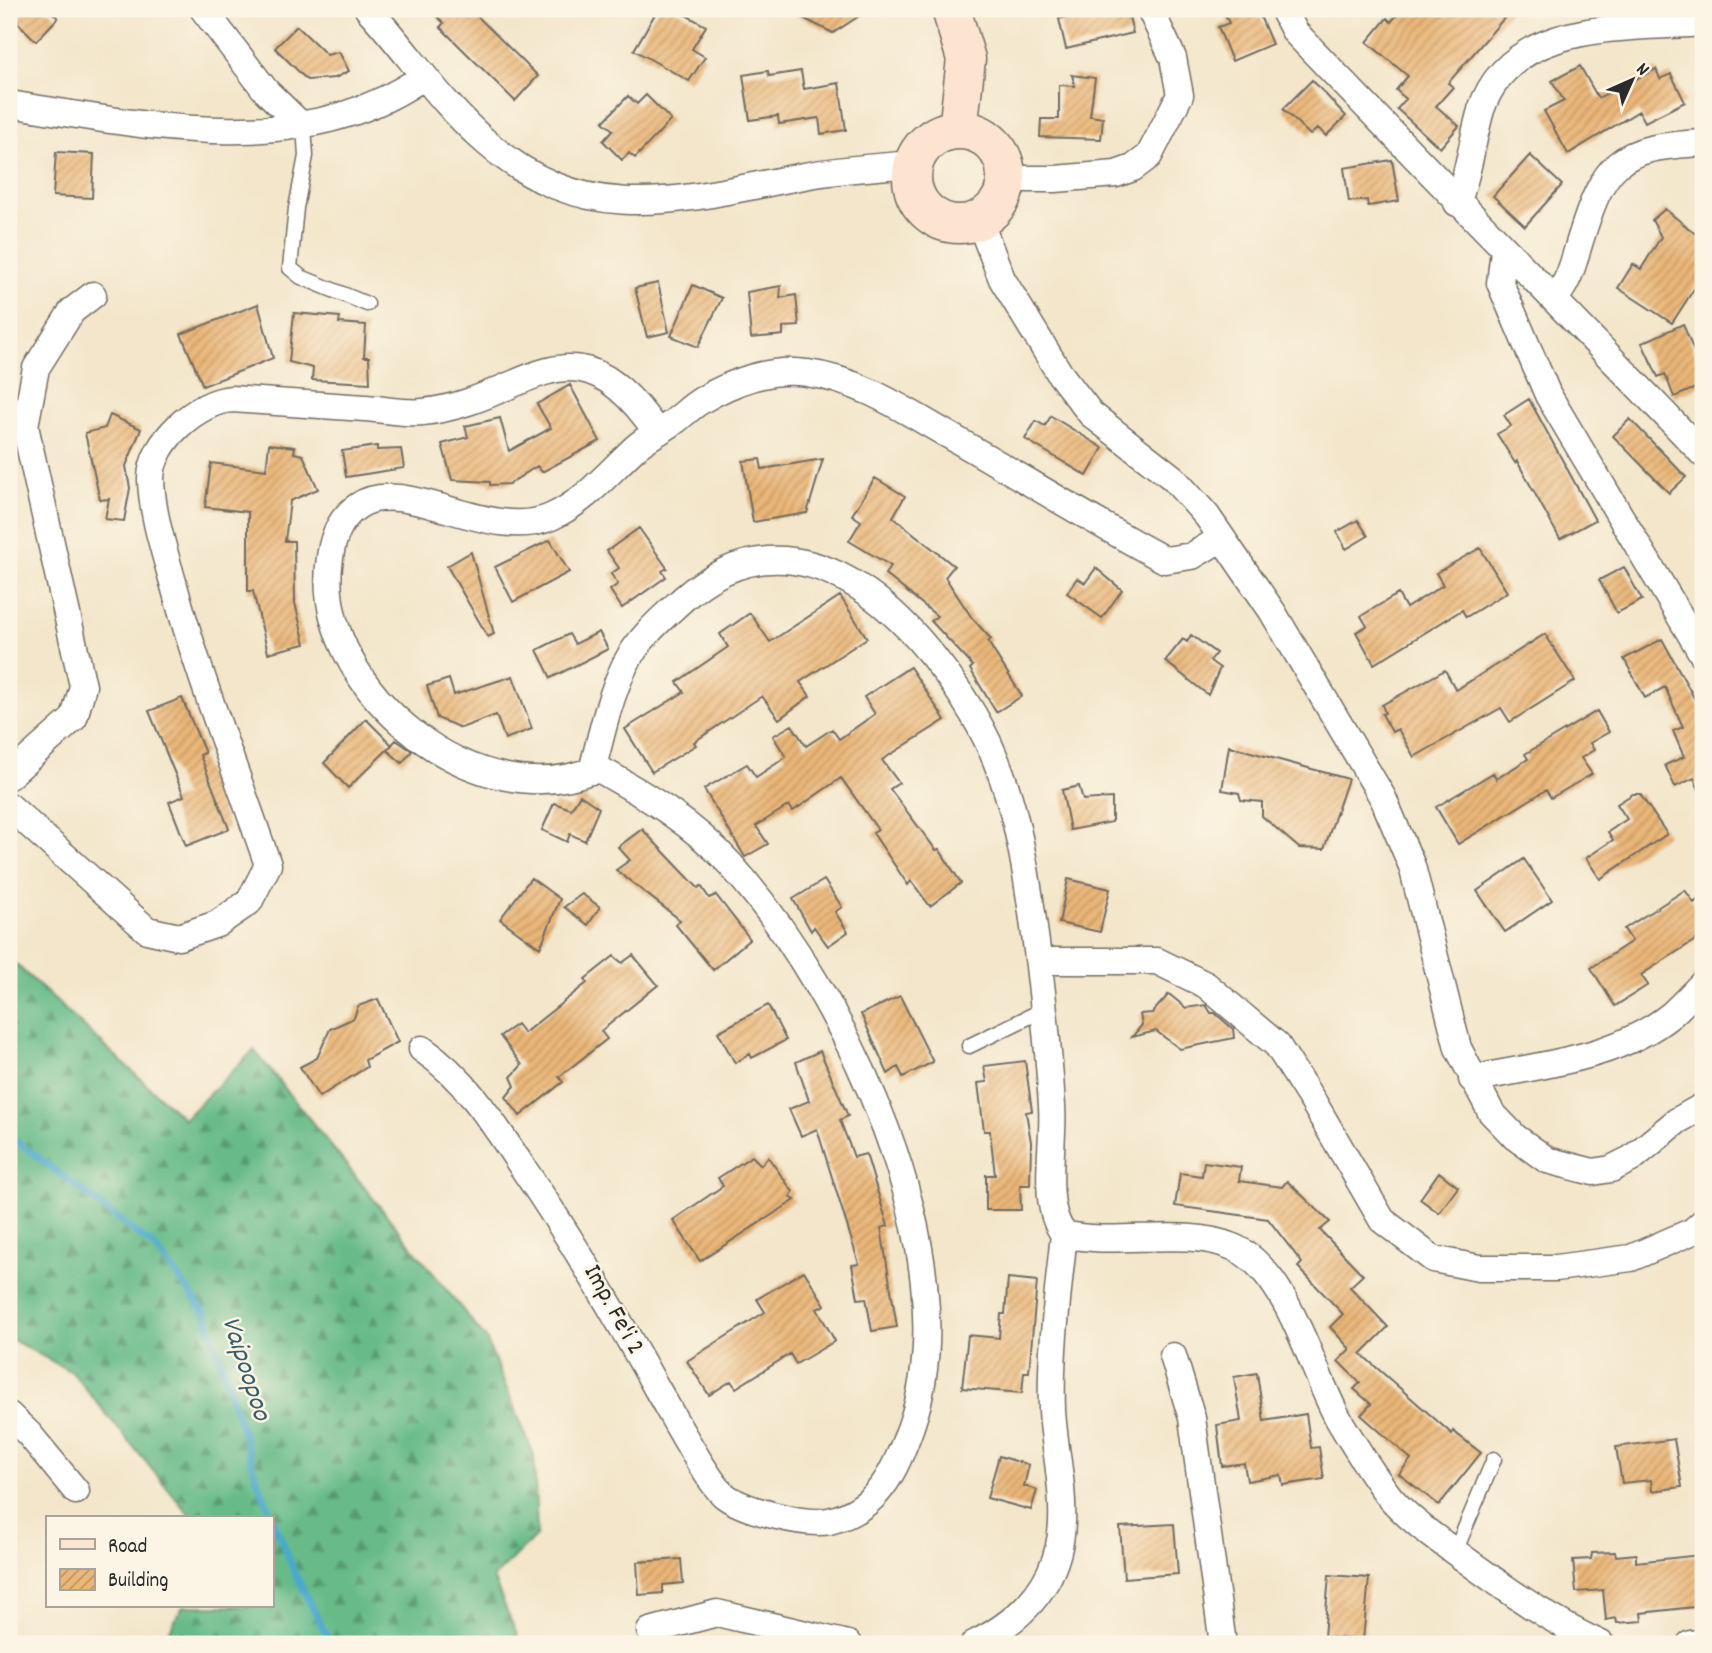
<svg xmlns="http://www.w3.org/2000/svg" width="1712" height="1653" font-family="Dekko,sans-serif">
  <style>
    .forest { fill: url(#forest-firs); stroke: #4a735a; stroke-width: 2 }
    .lines { fill: none; stroke-linecap: round; stroke-linejoin: round }
    .stream { stroke: #4ba9ca; stroke-width: 7 }
    .building { fill: url(#building-hatch) }
    .lane-casing { stroke: #716c63; stroke-width: 17 }
    .street-casing { stroke: #716c63; stroke-width: 29 }
    .secondary-casing { stroke: #716c63; stroke-width: 41 }
    .lane { stroke: #fff; stroke-width: 14 }
    .street { stroke: #fff; stroke-width: 26 }
    .secondary { stroke: #fde4d1; stroke-width: 38 }
    .labels { text-anchor: middle; dominant-baseline: central; stroke-width: 5; stroke-linejoin: round; paint-order: stroke }
    .street-label { font-size: 26px; fill: #2b2b2b; stroke: #fcf5e5 }
    .water-label { font-size: 28px; font-style: italic; fill: #385d6b; stroke: #fcf5e5 }
  </style>
  <defs>
    <pattern id="forest-firs" width="22" height="20" patternUnits="userSpaceOnUse" patternTransform="scale(1.75)"><rect width="22" height="20" fill="#68bb88"/><path d="M5 1l3.5 6h-7zM16 11l3.5 6h-7z" fill="#56986f"/></pattern>
    <pattern id="building-hatch" width="6" height="6" patternUnits="userSpaceOnUse" patternTransform="scale(1.75)"><rect width="6" height="6" fill="#ebb779"/><path d="M-1 1l2-2M0 6l6-6M5 7l2-2" fill="none" stroke="#bf9563"/></pattern>
  </defs>
  <rect width="100%" height="100%" fill="#fcf5e5"/>
  <filter id="ink" filterUnits="userSpaceOnUse"><feTurbulence type="fractalNoise" baseFrequency=".0143" numOctaves="2"/><feDisplacementMap in="SourceGraphic" scale="14" xChannelSelector="R" yChannelSelector="G"/><feConvolveMatrix kernelMatrix="1 2 1 2 8 2 1 2 1" color-interpolation-filters="sRGB"/></filter>
  <filter id="wash" filterUnits="userSpaceOnUse"><feTurbulence type="fractalNoise" baseFrequency=".00686" numOctaves="4" result="noise"/><feDisplacementMap in="SourceGraphic" scale="28" xChannelSelector="R" yChannelSelector="G"/><feGaussianBlur stdDeviation="1.57" result="paint"/><feColorMatrix in="noise" values="0 0 0 0 0 0 0 0 0 0 0 0 0 0 0 0 0 1.4 0 .05"/><feComposite in="paint" operator="in"/></filter>
  <g filter="url(#wash)">
    <rect width="100%" height="100%" fill="#f3e6cb"/>
    <path class="forest" d="M 9,958 L 184,1119 L 254,1050 L 486,1339 L 534,1455 L 537,1535 L 493,1578 L 521,1644 L 162,1644 L 183,1606 L 271,1606 L 271,1518 L 192,1518 L 72,1372 L 9,1338 Z"/>
    <g class="lines">
      <path class="stream" d="M 9,1135 L 156,1248 L 206,1314 L 256,1476 L 296,1576 L 331,1644"/>
    </g>
    <g id="blocks">
      <path class="building" d="M 9,9 L 48,9 L 58,18 L 36,41 L 9,14 Z
        M 429,9 L 470,9 L 538,76 L 515,101 L 440,27 L 444,23 Z
        M 658,9 L 675,9 L 706,26 L 692,49 L 705,57 L 689,81 L 634,50 Z
        M 785,9 L 870,9 L 833,33 Z
        M 1076,9 L 1127,9 L 1133,33 L 1066,49 L 1059,19 L 1077,14 Z
        M 1223,9 L 1257,9 L 1272,44 L 1232,61 L 1218,27 L 1229,23 Z
        M 1402,9 L 1512,9 L 1448,83 L 1453,87 L 1436,106 L 1459,126 L 1440,148 L 1397,109 L 1406,99 L 1396,90 L 1408,76 L 1367,42 L 1387,18 L 1391,22 Z
        M 297,26 L 327,55 L 339,52 L 349,71 L 335,78 L 307,80 L 275,48 Z
        M 1580,66 L 1598,98 L 1656,69 L 1660,79 L 1671,74 L 1685,102 L 1645,122 L 1639,111 L 1568,154 L 1544,111 L 1564,101 L 1552,81 Z
        M 768,71 L 769,76 L 801,71 L 804,89 L 839,83 L 846,130 L 821,134 L 819,118 L 779,124 L 778,116 L 750,120 L 743,75 Z
        M 1072,75 L 1095,78 L 1090,116 L 1103,118 L 1101,139 L 1040,137 L 1041,119 L 1059,119 L 1059,85 L 1075,86 Z
        M 1312,80 L 1346,116 L 1326,136 L 1318,128 L 1310,135 L 1283,109 Z
        M 646,95 L 671,120 L 635,158 L 629,153 L 622,160 L 603,141 L 613,130 L 603,122 L 628,96 L 637,104 Z
        M 56,152 L 94,154 L 92,198 L 53,196 Z
        M 1530,155 L 1562,185 L 1525,226 L 1493,196 Z
        M 1392,160 L 1399,201 L 1368,206 L 1367,200 L 1349,202 L 1344,168 Z
        M 1665,209 L 1703,240 L 1703,275 L 1672,323 L 1618,288 L 1633,264 L 1641,269 L 1661,237 L 1652,220 Z
        M 658,283 L 669,332 L 647,337 L 635,288 Z
        M 693,285 L 722,298 L 698,347 L 671,336 Z
        M 781,286 L 780,298 L 796,295 L 799,326 L 783,327 L 783,335 L 751,338 L 747,292 Z
        M 258,304 L 273,358 L 203,386 L 181,334 Z
        M 294,313 L 340,317 L 339,323 L 366,325 L 364,357 L 369,357 L 370,383 L 312,380 L 313,368 L 289,362 Z
        M 1683,324 L 1703,374 L 1703,385 L 1674,397 L 1665,374 L 1658,377 L 1642,343 Z
        M 570,385 L 600,441 L 542,472 L 537,466 L 509,484 L 490,485 L 490,482 L 452,480 L 442,444 L 468,437 L 465,426 L 500,418 L 509,451 L 551,428 L 537,404 Z
        M 1529,399 L 1595,520 L 1560,539 L 1517,461 L 1515,463 L 1497,434 L 1511,426 L 1504,415 Z
        M 110,415 L 141,429 L 126,466 L 130,488 L 124,521 L 105,519 L 109,499 L 100,500 L 85,433 L 105,428 Z
        M 1051,416 L 1103,448 L 1087,476 L 1025,439 L 1036,421 L 1045,426 Z
        M 1630,419 L 1686,477 L 1669,493 L 1613,436 Z
        M 269,444 L 295,447 L 294,453 L 303,455 L 318,489 L 290,501 L 285,541 L 294,541 L 295,603 L 305,644 L 268,653 L 253,591 L 248,591 L 248,512 L 205,507 L 211,463 L 266,470 Z
        M 377,446 L 377,450 L 401,449 L 404,468 L 346,477 L 342,451 Z
        M 760,459 L 762,469 L 823,459 L 807,513 L 753,522 L 743,461 Z
        M 875,478 L 905,496 L 893,517 L 954,566 L 945,577 L 972,618 L 991,639 L 988,642 L 1022,696 L 996,712 L 970,669 L 973,666 L 931,621 L 937,616 L 885,574 L 891,566 L 849,541 L 861,521 L 852,515 Z
        M 1358,520 L 1368,536 L 1346,549 L 1337,532 Z
        M 639,528 L 667,568 L 662,571 L 666,577 L 622,608 L 610,590 L 618,584 L 611,574 L 619,568 L 607,551 Z
        M 550,540 L 569,572 L 513,602 L 495,567 Z
        M 1480,548 L 1507,592 L 1466,617 L 1462,610 L 1374,664 L 1356,632 L 1367,626 L 1361,616 L 1398,594 L 1406,608 L 1443,585 L 1436,573 Z
        M 471,552 L 494,634 L 488,637 L 447,566 Z
        M 1624,567 L 1642,600 L 1617,613 L 1599,580 Z
        M 1096,568 L 1122,590 L 1102,618 L 1067,593 L 1077,578 L 1085,583 Z
        M 840,596 L 867,638 L 800,682 L 810,696 L 779,719 L 762,696 L 694,742 L 696,745 L 652,772 L 625,729 L 684,692 L 677,682 L 728,647 L 720,634 L 750,613 L 770,642 Z
        M 599,632 L 608,649 L 551,678 L 537,650 L 569,634 L 575,644 Z
        M 1545,634 L 1575,681 L 1510,722 L 1501,708 L 1414,757 L 1398,729 L 1392,732 L 1382,714 L 1385,713 L 1382,705 L 1445,670 L 1456,690 Z
        M 1191,635 L 1216,653 L 1210,661 L 1220,668 L 1208,695 L 1165,661 L 1183,639 L 1187,642 Z
        M 1662,639 L 1703,714 L 1703,799 L 1694,778 L 1675,787 L 1665,765 L 1684,757 L 1673,731 L 1683,727 L 1665,687 L 1645,698 L 1624,659 Z
        M 910,667 L 945,720 L 882,760 L 899,783 L 890,789 L 936,850 L 939,849 L 961,883 L 930,906 L 911,881 L 908,885 L 873,833 L 878,830 L 841,778 L 793,811 L 789,805 L 756,826 L 768,844 L 745,857 L 704,789 L 747,764 L 756,777 L 786,757 L 773,736 L 792,725 L 806,746 L 832,729 L 839,739 L 875,714 L 864,697 Z
        M 513,676 L 532,729 L 505,739 L 496,715 L 461,728 L 437,718 L 427,686 L 449,679 L 454,695 Z
        M 182,698 L 205,753 L 200,755 L 229,829 L 186,846 L 169,802 L 184,796 L 149,711 Z
        M 1597,711 L 1609,732 L 1590,743 L 1594,750 L 1581,758 L 1592,774 L 1551,798 L 1546,790 L 1458,844 L 1436,807 L 1493,773 L 1496,779 L 1528,759 L 1525,754 Z
        M 366,719 L 392,745 L 348,788 L 324,763 Z
        M 396,740 L 412,751 L 402,763 L 387,750 Z
        M 1229,746 L 1348,779 L 1324,849 L 1299,848 L 1262,816 L 1262,802 L 1241,800 L 1239,793 L 1222,790 Z
        M 1079,786 L 1083,800 L 1112,798 L 1112,822 L 1070,830 L 1062,790 Z
        M 1633,794 L 1640,794 L 1667,834 L 1600,879 L 1586,858 L 1613,840 L 1608,832 L 1627,819 L 1617,804 Z
        M 580,795 L 599,808 L 585,841 L 570,834 L 567,842 L 542,830 L 554,803 L 571,809 Z
        M 642,829 L 698,888 L 701,886 L 709,898 L 716,895 L 750,939 L 713,970 L 676,925 L 680,920 L 616,870 L 630,860 L 618,847 Z
        M 1524,859 L 1552,900 L 1505,932 L 1477,891 Z
        M 531,878 L 560,899 L 540,948 L 500,919 Z
        M 1068,879 L 1110,889 L 1100,932 L 1059,923 Z
        M 824,880 L 842,907 L 835,912 L 848,932 L 828,946 L 814,927 L 811,931 L 793,899 Z
        M 1685,890 L 1694,903 L 1703,895 L 1703,935 L 1641,975 L 1648,985 L 1615,1006 L 1591,968 L 1632,941 L 1624,929 Z
        M 582,894 L 600,907 L 588,925 L 564,907 Z
        M 633,955 L 658,985 L 601,1031 L 607,1039 L 559,1077 L 563,1082 L 520,1116 L 506,1097 L 515,1086 L 511,1077 L 522,1065 L 500,1036 L 517,1024 L 524,1033 L 587,983 L 585,979 L 614,956 L 622,963 Z
        M 1169,994 L 1186,1008 L 1206,1005 L 1211,1013 L 1215,1013 L 1233,1029 L 1234,1038 L 1180,1049 L 1156,1031 L 1132,1037 L 1142,1025 L 1140,1014 L 1152,1013 Z
        M 900,996 L 933,1062 L 903,1077 L 898,1067 L 888,1074 L 861,1014 Z
        M 378,999 L 398,1042 L 365,1060 L 367,1067 L 319,1097 L 300,1067 L 317,1058 L 330,1029 L 354,1018 L 358,1006 Z
        M 768,1005 L 786,1040 L 752,1058 L 750,1054 L 735,1063 L 718,1032 Z
        M 820,1051 L 848,1116 L 840,1120 L 854,1157 L 866,1154 L 888,1226 L 881,1228 L 897,1327 L 872,1331 L 866,1298 L 858,1299 L 852,1265 L 859,1264 L 817,1129 L 801,1136 L 789,1109 L 809,1101 L 796,1062 Z
        M 1025,1061 L 1032,1111 L 1026,1112 L 1031,1142 L 1030,1185 L 1020,1185 L 1021,1210 L 986,1210 L 986,1175 L 995,1175 L 990,1131 L 984,1131 L 978,1083 L 987,1082 L 984,1066 Z
        M 752,1156 L 761,1165 L 768,1157 L 793,1192 L 790,1197 L 795,1200 L 700,1261 L 673,1220 L 723,1186 L 718,1178 Z
        M 1204,1162 L 1241,1167 L 1239,1181 L 1282,1187 L 1287,1181 L 1330,1222 L 1320,1230 L 1363,1275 L 1350,1287 L 1388,1327 L 1361,1354 L 1452,1434 L 1453,1431 L 1481,1453 L 1439,1505 L 1399,1474 L 1411,1459 L 1361,1415 L 1371,1404 L 1354,1389 L 1360,1383 L 1338,1361 L 1350,1349 L 1330,1327 L 1343,1314 L 1298,1267 L 1302,1263 L 1268,1219 L 1175,1206 L 1180,1173 L 1202,1176 Z
        M 1439,1172 L 1458,1187 L 1439,1213 L 1420,1199 Z
        M 804,1271 L 825,1305 L 817,1309 L 835,1341 L 796,1364 L 790,1354 L 736,1388 L 731,1381 L 709,1395 L 687,1361 L 765,1312 L 757,1299 Z
        M 1008,1278 L 1037,1281 L 1029,1372 L 1024,1372 L 1022,1393 L 962,1388 L 968,1335 L 999,1338 L 1001,1314 L 1005,1314 Z
        M 1257,1373 L 1264,1421 L 1306,1414 L 1311,1448 L 1319,1447 L 1324,1479 L 1283,1485 L 1281,1475 L 1247,1481 L 1244,1463 L 1222,1466 L 1217,1425 L 1241,1421 L 1234,1377 Z
        M 1674,1439 L 1682,1487 L 1652,1491 L 1651,1480 L 1622,1483 L 1616,1447 Z
        M 999,1456 L 1029,1465 L 1024,1486 L 1037,1490 L 1031,1510 L 987,1498 Z
        M 1174,1524 L 1178,1574 L 1124,1578 L 1120,1527 Z
        M 1615,1552 L 1616,1556 L 1636,1554 L 1636,1562 L 1700,1555 L 1703,1606 L 1641,1613 L 1642,1621 L 1617,1623 L 1616,1618 L 1606,1620 L 1603,1590 L 1576,1592 L 1573,1560 L 1591,1559 L 1592,1553 Z
        M 681,1559 L 683,1583 L 663,1585 L 663,1593 L 639,1595 L 637,1562 Z
        M 1329,1575 L 1369,1578 L 1363,1640 L 1324,1637 Z"/>
    </g>
  </g>
  <g filter="url(#ink)">
    <use href="#blocks" fill-opacity="0" stroke="#716c63" stroke-width="2"/>
    <g class="lines">
      <g class="lane-casing">
        <path id="lane" d="M 304,126 L 306,156 L 296,208 L 290,268 L 301,277 L 367,304
          M 969,1046 L 1045,1009
          M 1455,1552 L 1494,1459
          M 9,1637 L 12,1644"/>
      </g>
      <g class="street-casing">
        <path id="street" d="M 203,9 L 266,91 L 302,126
          M 368,9 C 408,52 442,105 487,143 C 590,232 686,198 804,176 C 840,169 878,167 914,164
          M 1283,9 L 1295,32 C 1430,174 1568,312 1703,454
          M 9,104 C 144,125 304,162 424,76
          M 1006,179 L 1055,179 L 1116,174 L 1133,168 L 1149,156 L 1180,95 L 1173,58 L 1150,9
          M 1457,203 C 1469,173 1472,141 1481,110 C 1511,19 1626,29 1703,23
          M 979,220 L 1002,279 L 1060,374 L 1091,414 L 1173,478 L 1207,516 L 1272,611 L 1383,798 L 1412,866 L 1458,1048 L 1491,1112 L 1515,1137 L 1547,1160 L 1593,1172 L 1611,1169 L 1631,1159 L 1677,1121 L 1703,1106
          M 1504,250 L 1500,283 L 1548,395 L 1703,655
          M 1555,298 C 1569,282 1573,264 1579,244 C 1604,162 1617,147 1703,143
          M 592,771 C 601,736 609,698 625,665 C 638,639 661,619 683,599 C 798,498 912,612 973,714 C 1010,776 1022,843 1032,913 C 1041,977 1048,1041 1052,1106 C 1055,1144 1040,1205 1064,1234 C 1058,1292 1050,1352 1052,1410 C 1054,1447 1064,1485 1062,1522 C 1060,1581 1024,1619 974,1644
          M 9,776 L 74,718 L 83,686 L 25,426 L 36,368 L 72,311 L 93,295
          M 9,806 L 147,930 L 179,937 L 217,924 L 249,902 L 268,865 C 237,774 202,685 176,593 C 166,556 152,517 151,479 C 151,442 198,401 232,399 C 276,402 320,405 365,408 C 383,409 405,414 423,412 C 528,401 571,308 656,431
          M 1039,961 L 1157,961 L 1206,985 L 1277,1045 L 1314,1103 L 1382,1220 L 1433,1259 L 1479,1268 L 1556,1268 L 1631,1258 L 1693,1231 L 1703,1222
          M 422,1049 C 466,1079 494,1124 523,1168 C 572,1239 615,1313 657,1389 C 670,1411 707,1481 724,1495 C 742,1510 806,1526 829,1521 C 879,1509 895,1471 911,1426 C 971,1256 844,990 730,864 C 694,824 644,794 597,768 C 480,821 317,692 329,566 C 331,543 337,520 358,506 C 403,474 490,544 551,517 C 586,501 608,473 635,448 C 648,436 662,431 675,421 C 684,414 692,406 702,400 C 732,382 771,367 807,373 C 860,380 904,410 950,436 C 1022,477 1092,521 1165,560 L 1192,556 L 1222,538
          M 1472,1079 C 1539,1065 1617,1059 1672,1014 C 1683,1004 1693,993 1703,983
          M 1064,1234 C 1116,1247 1184,1226 1233,1247 C 1289,1271 1311,1371 1339,1420 C 1354,1445 1371,1473 1389,1496 C 1410,1521 1440,1541 1466,1560 C 1510,1592 1552,1622 1601,1644
          M 1173,1356 L 1192,1418 L 1223,1644
          M 9,1415 L 29,1434 L 76,1491
          M 650,1631 L 717,1613 L 848,1644
          M 1690,1644 L 1703,1642"/>
      </g>
      <g class="secondary-casing">
        <path id="secondary" d="M 951,9 L 966,59 L 958,130
          M912 177a47 47 0 1 1 94 0a47 47 0 1 1-94 0Z"/>
      </g>
      <use href="#lane" class="lane"/>
      <use href="#street" class="street"/>
      <use href="#secondary" class="secondary"/>
    </g>
  </g>
  <g class="labels">
    <g class="street-label">
      <text transform="translate(613 1310) rotate(61)">Imp. Fe'i 2</text>
    </g>
    <g class="water-label">
      <text transform="translate(244 1369) rotate(72)">Vaipoopoo</text>
    </g>
  </g>
  <rect width="1712" height="1653" fill="none" stroke="#fcf5e5" stroke-width="35"/>
  <rect x="46" y="1516" width="228" height="91" fill="#fcf5e5" stroke="#a8a49b" stroke-width="2"/>
  <rect x="60" y="1539" width="35" height="10" fill="#fde4d1" stroke="#a8a49b" stroke-width="2"/>
  <text x="108" y="1552" font-size="21" fill="#2b2b2b">Road</text>
  <rect x="60" y="1569" width="35" height="21" fill="url(#building-hatch)" stroke="#a8a49b" stroke-width="2"/>
  <text x="108" y="1586" font-size="21" fill="#2b2b2b">Building</text>
  <g transform="translate(1632 80) rotate(45)" stroke="#fcf5e5" stroke-width="5" paint-order="stroke">
  <path d="M0-5L12 26L0 18L-12 26Z" fill="#2b2b2b"/>
  <text y="-10" font-size="19" font-weight="bold" text-anchor="middle" fill="#2b2b2b">N</text>
  </g>
</svg>
